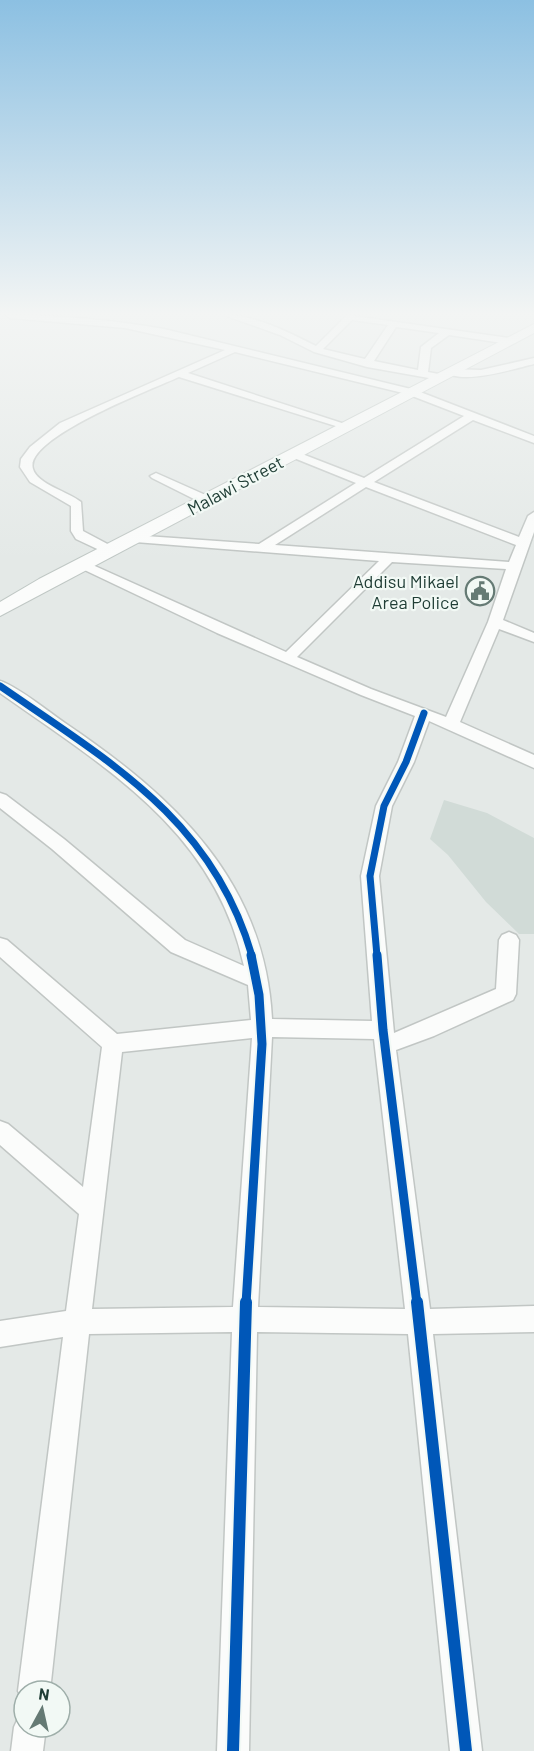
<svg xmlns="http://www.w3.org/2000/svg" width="534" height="1751" font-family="Barlow,sans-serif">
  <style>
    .built { fill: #d1dbd7 }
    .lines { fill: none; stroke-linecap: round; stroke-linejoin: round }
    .street-casing { stroke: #c1c6c4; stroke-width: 3 }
    .secondary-casing { stroke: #bfc7c4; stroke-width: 2 }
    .street { fill: #fbfcfb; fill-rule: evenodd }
    .secondary { fill: #fbfcfb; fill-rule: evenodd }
    .cycleway-far2-casing { stroke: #f2f9f5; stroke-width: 10 }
    .cycleway-far1-casing { stroke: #f2f9f5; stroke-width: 13 }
    .cycleway-casing { stroke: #f2f9f5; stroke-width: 16 }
    .cycleway-far2 { stroke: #0057b8; stroke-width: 7 }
    .cycleway-far1 { stroke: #0057b8; stroke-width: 9 }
    .cycleway { stroke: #0057b8; stroke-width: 12 }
    .labels { text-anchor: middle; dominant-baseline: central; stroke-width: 4.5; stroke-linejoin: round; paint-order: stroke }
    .far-street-label { font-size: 18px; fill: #203e36; stroke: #f2f9f5 }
    .far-poi-label { font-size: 18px; fill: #203e36; stroke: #f2f9f5; text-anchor: end }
  </style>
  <rect width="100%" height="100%" fill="#e4e9e7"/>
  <path class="built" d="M 444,800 L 487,813 L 534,838 L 534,934 L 519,934 L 486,902 L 448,855 L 430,839 Z"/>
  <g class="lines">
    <g class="street-casing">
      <path id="street" d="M 6,315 C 59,315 112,320 164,329 L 415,390 L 534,436 L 534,443 L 473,420 L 374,482 L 519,537 L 528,516 L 534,512 L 534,532 L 503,620 L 534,633 L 534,642 L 499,629 L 460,722 L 534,755 L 534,768 L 429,721 L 414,762 L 392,806 L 379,876 L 394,1033 L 496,989 L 499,940 L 502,935 L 509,932 L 516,935 L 519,940 L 516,994 L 513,1000 L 434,1036 L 396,1050 L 430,1309 L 534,1306 L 534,1332 L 433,1334 L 482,1751 L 450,1751 L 408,1334 L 257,1332 L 249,1751 L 217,1751 L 232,1332 L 89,1334 L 50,1691 L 24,1691 L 24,1702 L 18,1691 L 63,1337 L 0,1347 L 0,1321 L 66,1311 L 79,1214 L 0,1145 L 0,1121 L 8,1124 L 83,1187 L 102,1047 L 0,957 L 0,938 L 7,940 L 117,1034 L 251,1020 L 248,985 L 171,952 L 52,849 L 0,808 L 0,793 L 6,795 L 64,839 L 185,940 L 244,966 C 215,831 105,767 0,693 L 0,681 C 17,686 49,712 65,723 C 173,796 265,880 272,1019 L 372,1021 L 361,876 L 376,806 L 398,762 L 415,716 L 361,695 L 217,633 L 74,565 L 81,561 L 86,562 L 286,652 L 379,561 L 135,542 L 129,538 L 131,535 L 259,544 L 356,483 L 289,456 L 289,452 L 297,452 L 364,478 L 464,416 L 407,394 L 235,352 L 188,373 L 351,426 L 346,429 L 342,428 L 179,377 C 155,388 23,438 33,469 C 37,484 69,492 81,502 L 83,531 L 115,548 L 116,551 L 115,554 L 110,555 L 76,539 L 71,531 L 71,506 L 30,482 L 20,467 L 21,459 L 30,447 L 60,423 L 225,350 L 125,328 L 10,318 ZM 366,487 L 516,545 L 509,562 L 275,545 ZM 392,562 L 506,569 L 488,622 L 446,717 L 371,689 L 297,657 ZM 272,1037 L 374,1039 L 405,1309 L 258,1307 ZM 252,1038 L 233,1307 L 92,1309 L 122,1052 Z
        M 224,315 C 256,315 288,332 316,346 L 347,315 L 509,338 L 514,341 L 509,344 L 449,335 L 431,348 L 428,372 L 444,375 L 445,377 L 440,380 L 367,367 L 314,352 L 280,335 ZM 352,320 L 388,325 L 365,359 L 323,349 ZM 396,327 L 439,333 L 421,347 L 418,370 L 374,361 Z
        M 534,358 L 534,364 C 513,369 463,385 445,372 L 450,369 L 481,370 Z
        M 156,473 L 210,497 L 212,500 L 206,504 L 202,503 L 152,478 L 150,476 Z
        M 24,1714 L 24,1727 L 46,1727 L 43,1751 L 11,1751 L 14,1727 L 19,1716 Z"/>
    </g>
    <g class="secondary-casing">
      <path id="secondary" d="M 534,324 L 534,333 L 0,616 L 0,602 L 39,579 Z"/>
    </g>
    <use href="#street" class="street"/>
    <use href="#secondary" class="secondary"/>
    <g class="cycleway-far2-casing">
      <path id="cycleway-far2" d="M 0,686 C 110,762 213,820 252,956
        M 377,956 L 370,876 L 384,806 L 406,762 L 424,713"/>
    </g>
    <g class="cycleway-far1-casing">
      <path id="cycleway-far1" d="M 377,955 L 383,1030 L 417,1304
        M 246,1304 L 262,1044 L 259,995 L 251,955"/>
    </g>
    <g class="cycleway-casing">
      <path id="cycleway" d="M 417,1302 L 466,1751
        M 233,1751 L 246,1302"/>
    </g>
    <use href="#cycleway-far2" class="cycleway-far2"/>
    <use href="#cycleway-far1" class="cycleway-far1"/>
    <use href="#cycleway" class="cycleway"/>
  </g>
  <linearGradient id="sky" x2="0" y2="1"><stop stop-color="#8cc0e2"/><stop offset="0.56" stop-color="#f3f5f4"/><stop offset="1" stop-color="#f3f5f4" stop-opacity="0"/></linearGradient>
  <rect width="534" height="560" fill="url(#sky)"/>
  <defs>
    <g id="civic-ring" transform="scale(1.5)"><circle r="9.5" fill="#f2f9f5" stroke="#657a74" stroke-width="1.5"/><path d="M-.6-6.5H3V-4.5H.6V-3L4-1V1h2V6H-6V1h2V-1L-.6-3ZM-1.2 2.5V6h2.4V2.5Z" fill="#657a74"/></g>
  </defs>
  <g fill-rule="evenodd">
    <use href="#civic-ring" x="480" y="591"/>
  </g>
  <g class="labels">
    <g class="far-street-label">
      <text transform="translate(235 485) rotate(-28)">Malawi Street</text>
    </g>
    <g class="far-poi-label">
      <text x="459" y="581">Addisu Mikael<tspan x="459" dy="21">Area Police</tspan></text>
    </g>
  </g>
  <g transform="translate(42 1709) rotate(8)"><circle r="28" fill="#f2f9f5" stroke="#9eaea9" stroke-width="1.5"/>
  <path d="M0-4.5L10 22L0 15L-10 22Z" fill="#657a74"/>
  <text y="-9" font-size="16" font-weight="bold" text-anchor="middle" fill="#203e36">N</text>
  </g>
</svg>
